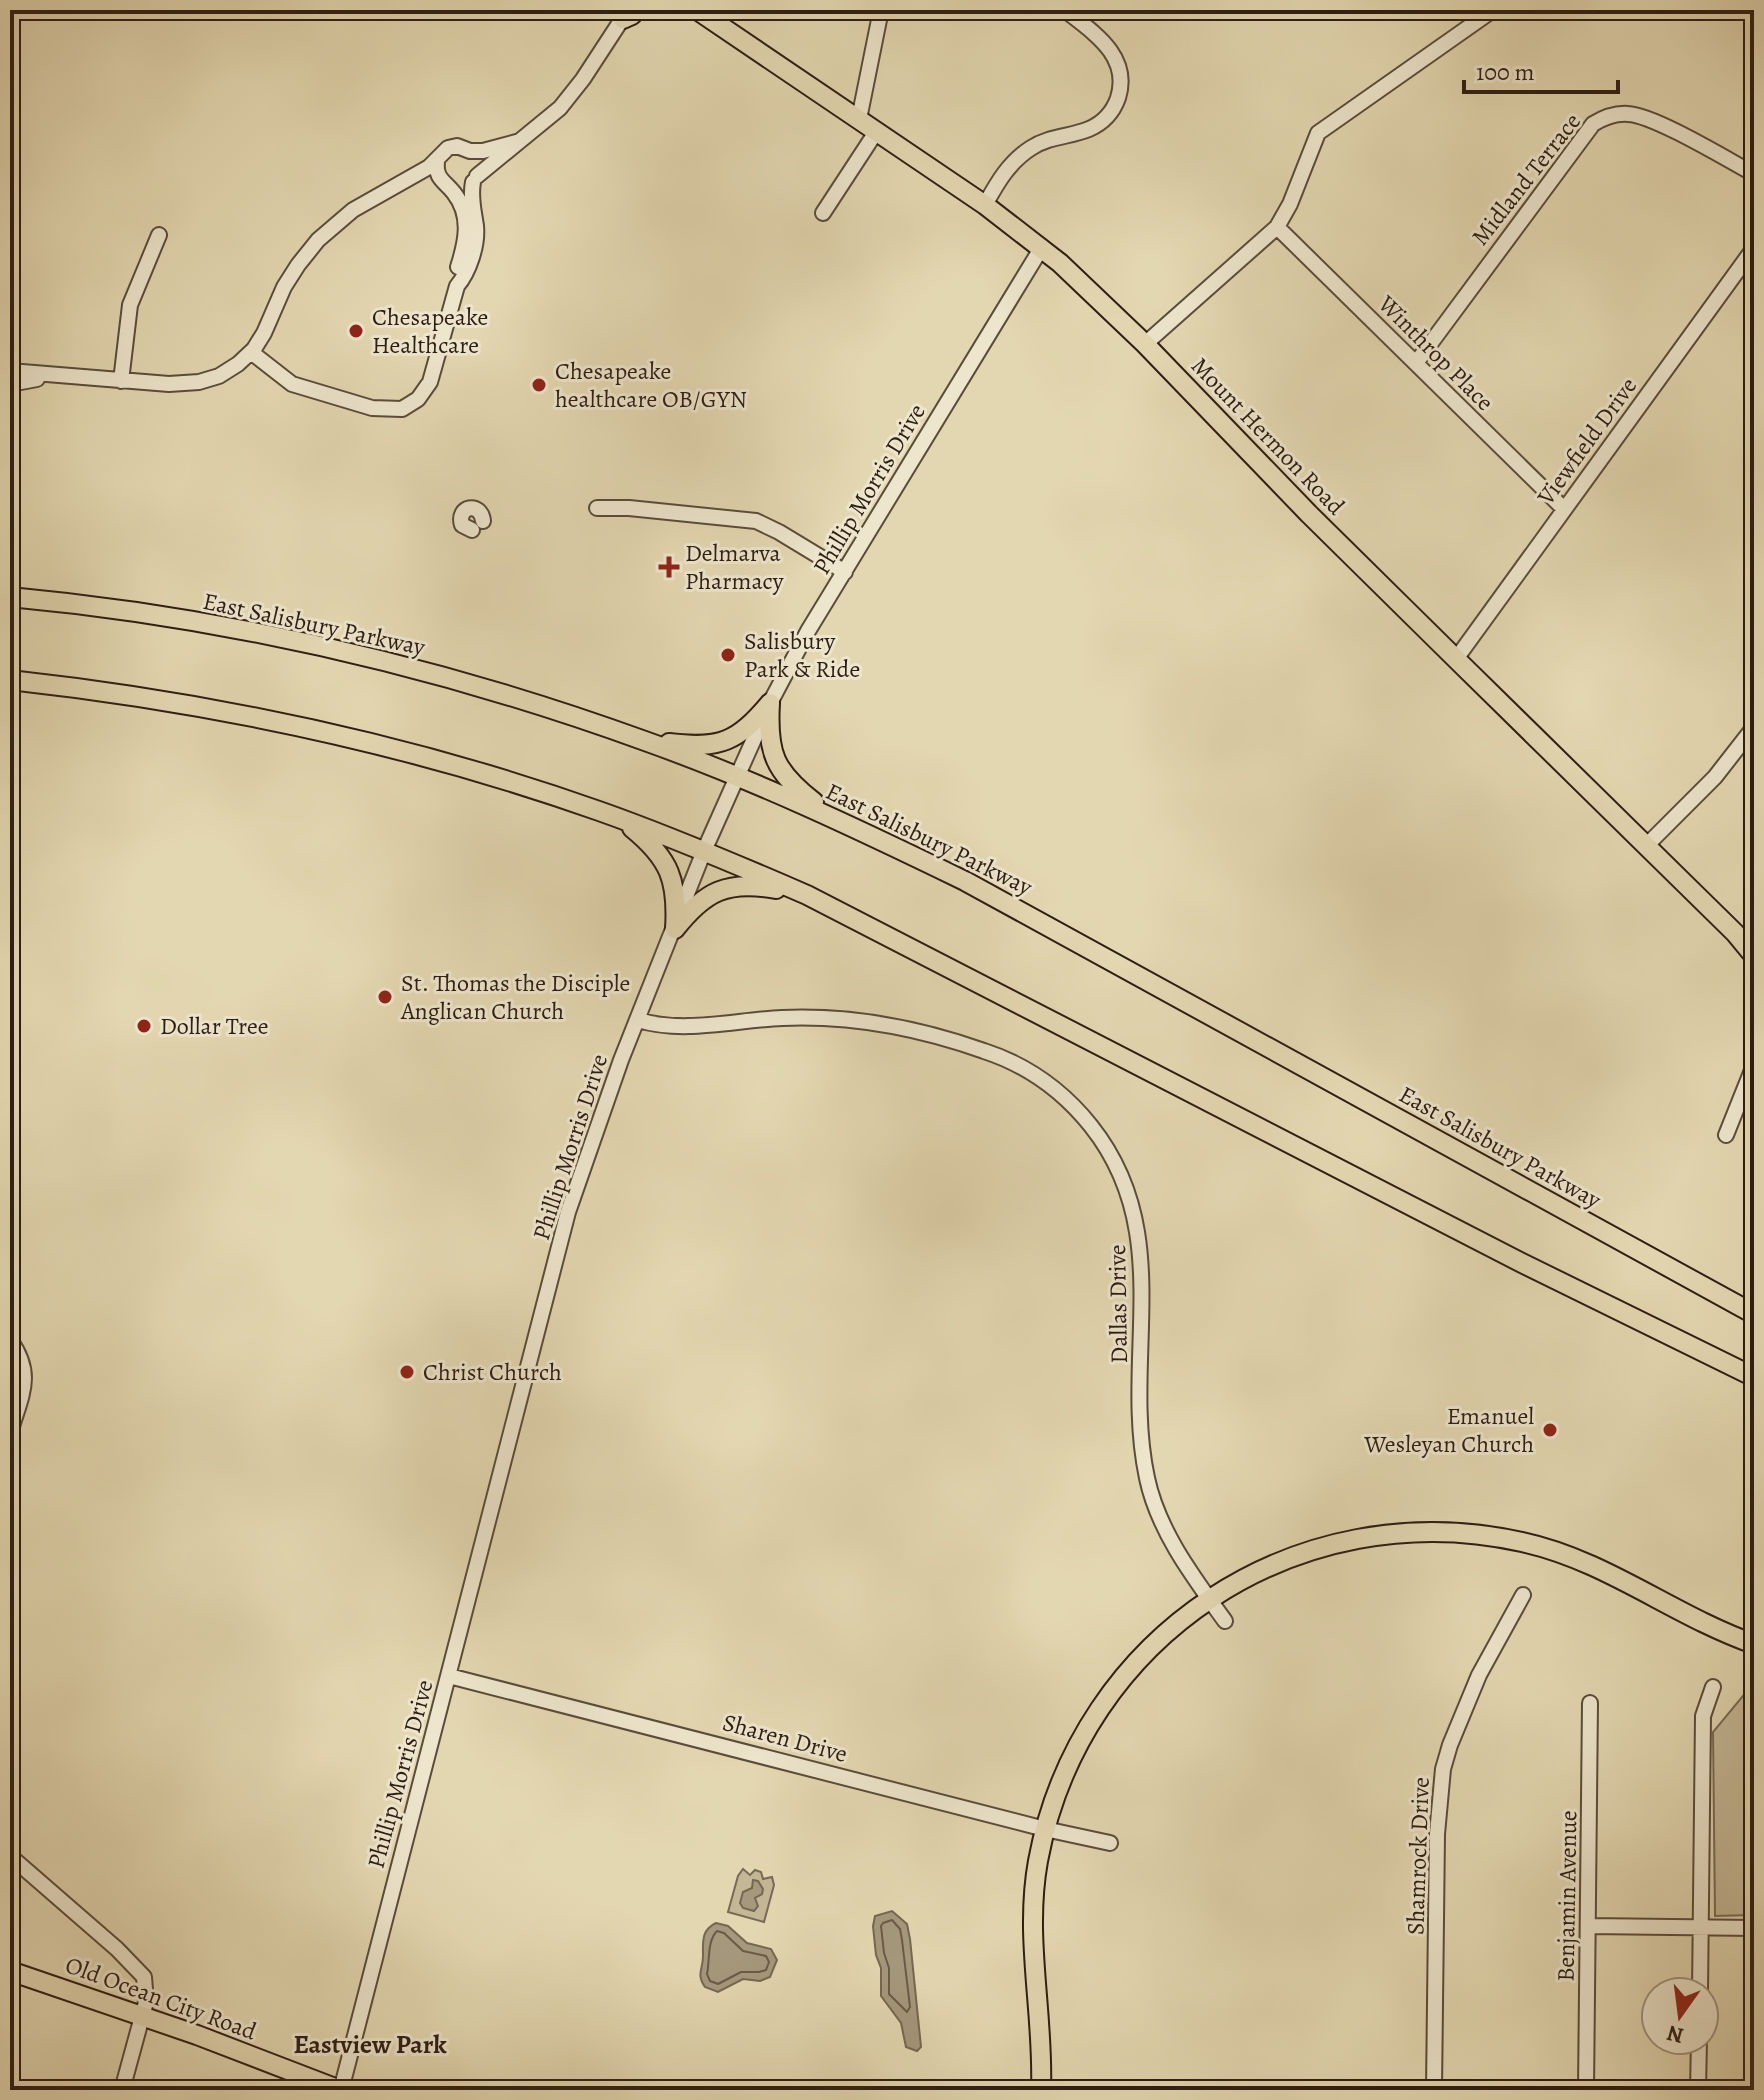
<svg xmlns="http://www.w3.org/2000/svg" width="1764" height="2100" font-family="Alegreya,serif">
<style>
.green{fill:#c4b796;stroke:#786a55;stroke-width:2}
.water{fill:#a5987c;stroke:#756752;stroke-width:2}
.lines{fill:none;stroke-linecap:round;stroke-linejoin:round}
.shore{stroke:#695a48;stroke-width:2}
.minor-casing{stroke:#5a4c3b;stroke-width:18}
.major-casing{stroke:#2d1d14;stroke-width:22}
.minor{stroke:#ede5cc;stroke-width:14}
.major{stroke:#e3d7b1;stroke-width:18}
.poi-dot{fill:#8f2418;stroke:#ede5cc;stroke-width:3}
.labels{text-anchor:middle;dominant-baseline:central;stroke-width:6;stroke-linejoin:round;paint-order:stroke}
.street-label{font-size:24px;fill:#2d1d14;stroke:#ede5cc}
.poi-label{font-size:24px;fill:#2d1d14;stroke:#ede5cc;text-anchor:start}
.neighbourhood-label{font-size:26px;font-weight:bold;fill:#2d1d14;stroke:#ede5cc}
</style>
<rect width="100%" height="100%" fill="#e3d7b1"/>
<filter id="stains"><feTurbulence type="fractalNoise" baseFrequency=".0025" numOctaves="4"/><feColorMatrix values="0 0 0 0 .2 0 0 0 0 .09 0 0 0 0 .02 0 0 0 .5 -.17"/></filter>
<radialGradient id="worn" r=".72"><stop offset=".6" stop-color="#630" stop-opacity="0"/><stop offset="1" stop-color="#630" stop-opacity=".3"/></radialGradient>
<path class="green" d="M1747 1691H1754V1915L1715 1916 1713 1732Z
M743 1869 750 1875 755 1870 761 1872 763 1879 772 1877 774 1885 764 1922 728 1912 738 1876Z"/>
<path class="water" d="M753 1880 758 1881 763 1889 762 1894 755 1898 758 1906 754 1911 743 1908 740 1903 743 1892 752 1888Z
M892 1911 907 1924 910 1939 921 2047 917 2051 906 2047 901 2023 881 1996V1968L876 1955 873 1926 875 1916Z
M716 1923 728 1926 747 1943 771 1949 777 1960 770 1977 760 1981 743 1979 718 1992 705 1987C696 1974 703 1970 703 1956 703 1942 701 1930 716 1923Z"/>
<g class="lines">
<path class="shore" d="M892 1920 900 1929 902 1940 910 2007 907 2012 889 1994V1968L884 1953 881 1926 883 1923Z
M717 1931 724 1933 743 1951 766 1956 769 1962 766 1970 759 1972H741L718 1984 710 1981 707 1974C710 1960 707 1941 717 1931Z"/>
<defs>
<path id="minor" d="M859 119 881 10
M437 162C435 179 445 181 454 193 472 216 466 242 458 267
M477 176 560 108 583 79 628 10
M985 205C997 183 1009 162 1031 148 1049 136 1070 137 1089 129 1103 123 1113 112 1118 98 1131 56 1094 33 1065 10
M823 213 876 132
M1277 227 1564 509
M1145 344 1277 227 1290 204 1318 133 1493 10
M251 352 292 384 372 408 402 409 418 399 430 382 457 286C469 272 478 245 476 226 474 211 470 198 473 182
M1416 363 1593 124C1603 118 1616 113 1628 114 1654 115 1728 160 1754 174
M10 371 169 384 199 382 219 376 238 364 254 349 264 333 284 287 298 265 318 240 353 210 429 167 448 148 457 146 470 151H483L520 141
M121 381 130 305 159 235
M10 384 37 379
M597 508H629L756 521 779 532 845 572
M472 530 462 525C456 506 481 501 483 521
M1456 659 1754 248
M1647 845 1715 777 1754 727
M638 1020C684 1034 735 1020 782 1018 851 1015 919 1028 984 1051 1027 1065 1063 1091 1091 1126 1177 1234 1121 1357 1147 1478 1158 1531 1194 1578 1225 1621
M1726 1135 1754 1065
M10 1340C35 1375 21 1395 10 1433
M449 1676 1045 1829 1110 1843
M10 1856 117 1949 144 1977 146 2002 122 2090
M1589 1926 1754 1928
M1700 1992 1703 1716 1713 1687
M341 2090 568 1212 621 1060 704 851 770 703 808 631 1042 247
M1434 2090 1437 1834 1443 1769 1450 1745 1479 1675 1523 1595
M1586 2090 1590 1703
M1698 2090 1699 2040"/>
<path id="major" d="M697 10 985 205 1060 263 1145 344 1309 514 1456 659 1735 933 1754 956
M623 19 632 15 636 10
M10 597C225 617 441 667 645 741 755 780 860 830 965 881L1754 1314
M10 680C209 702 410 744 599 811 670 836 738 865 807 895L1522 1263 1754 1377
M770 703C767 753 774 771 814 802
M669 743C721 749 737 742 770 703
M632 828C670 859 678 881 675 929
M675 929C705 891 727 880 776 889
M10 1971 197 2035 340 2090
M1041 2090C1044 2013 1024 1938 1038 1861 1080 1635 1298 1492 1522 1542 1606 1560 1674 1616 1754 1644"/>
</defs>
<use href="#minor" class="minor-casing"/>
<use href="#major" class="major-casing"/>
<use href="#minor" class="minor"/>
<use href="#major" class="major"/>
</g>
<g class="poi-dot">
<circle cx="356" cy="331" r="8"/>
<circle cx="539" cy="385" r="8"/>
<path d="M665 555h8v8h8v8h-8v8h-8v-8h-8v-8h8z"/>
<circle cx="728" cy="655" r="8"/>
<circle cx="385" cy="997" r="8"/>
<circle cx="144" cy="1026" r="8"/>
<circle cx="407" cy="1372" r="8"/>
<circle cx="1550" cy="1430" r="8"/>
</g>
<g class="labels">
<g class="street-label">
<text transform="translate(1526 179) rotate(-52)">Midland Terrace</text>
<text transform="translate(1436 353) rotate(45)">Winthrop Place</text>
<text transform="translate(1268 436) rotate(46)">Mount Hermon Road</text>
<text transform="translate(1587 441) rotate(-54)">Viewfield Drive</text>
<text transform="translate(869 489) rotate(-59)">Phillip Morris Drive</text>
<text transform="translate(314 624) rotate(12)">East Salisbury Parkway</text>
<text transform="translate(929 839) rotate(26)">East Salisbury Parkway</text>
<text transform="translate(570 1147) rotate(-72)">Phillip Morris Drive</text>
<text transform="translate(1500 1147) rotate(29)">East Salisbury Parkway</text>
<text transform="translate(1118 1304) rotate(-91)">Dallas Drive</text>
<text transform="translate(785 1738) rotate(15)">Sharen Drive</text>
<text transform="translate(400 1774) rotate(-75)">Phillip Morris Drive</text>
<text transform="translate(1418 1856) rotate(-88)">Shamrock Drive</text>
<text transform="translate(1567 1896) rotate(-89)">Benjamin Avenue</text>
<text transform="translate(161 1998) rotate(20)">Old Ocean City Road</text>
</g>
<g class="poi-label">
<text x="372" y="317">Chesapeake<tspan x="372" dy="28">Healthcare</tspan></text>
<text x="555" y="371">Chesapeake<tspan x="555" dy="28">healthcare OB/GYN</tspan></text>
<text x="685" y="553">Delmarva<tspan x="685" dy="28">Pharmacy</tspan></text>
<text x="744" y="641">Salisbury<tspan x="744" dy="28">Park &amp; Ride</tspan></text>
<text x="401" y="983">St. Thomas the Disciple<tspan x="401" dy="28">Anglican Church</tspan></text>
<text x="160" y="1026">Dollar Tree</text>
<text x="423" y="1372">Christ Church</text>
<text x="1534" y="1416" text-anchor="end">Emanuel<tspan x="1534" dy="28">Wesleyan Church</tspan></text>
</g>
<g class="neighbourhood-label">
<text x="370" y="2044">Eastview Park</text>
</g>
</g>
<rect width="1764" height="2100" fill="none" stroke="#e3d7b1" stroke-width="40"/>
<rect x="12" y="12" width="1740" height="2076" fill="none" stroke="#2d1d14" stroke-width="4"/>
<rect x="20" y="20" width="1724" height="2060" fill="none" stroke="#2d1d14" stroke-width="2"/>
<g transform="translate(1680 2016) rotate(194)"><circle r="38" fill="#ede5cc" stroke="#a09582" stroke-width="2"/>
<path d="M0-6L14 30L0 20L-14 30Z" fill="#8f2418"/>
<text y="-12" font-size="22" font-weight="bold" text-anchor="middle" fill="#2d1d14">N</text>
</g>
<path d="M1464 80v12h154v-12" fill="none" stroke="#2d1d14" stroke-width="4"/>
<text x="1476" y="80" font-size="24" fill="#2d1d14" stroke="#ede5cc" stroke-width="6" paint-order="stroke">100 m</text>
<rect width="100%" height="100%" filter="url(#stains)"/>
<rect width="100%" height="100%" fill="url(#worn)"/>
</svg>
